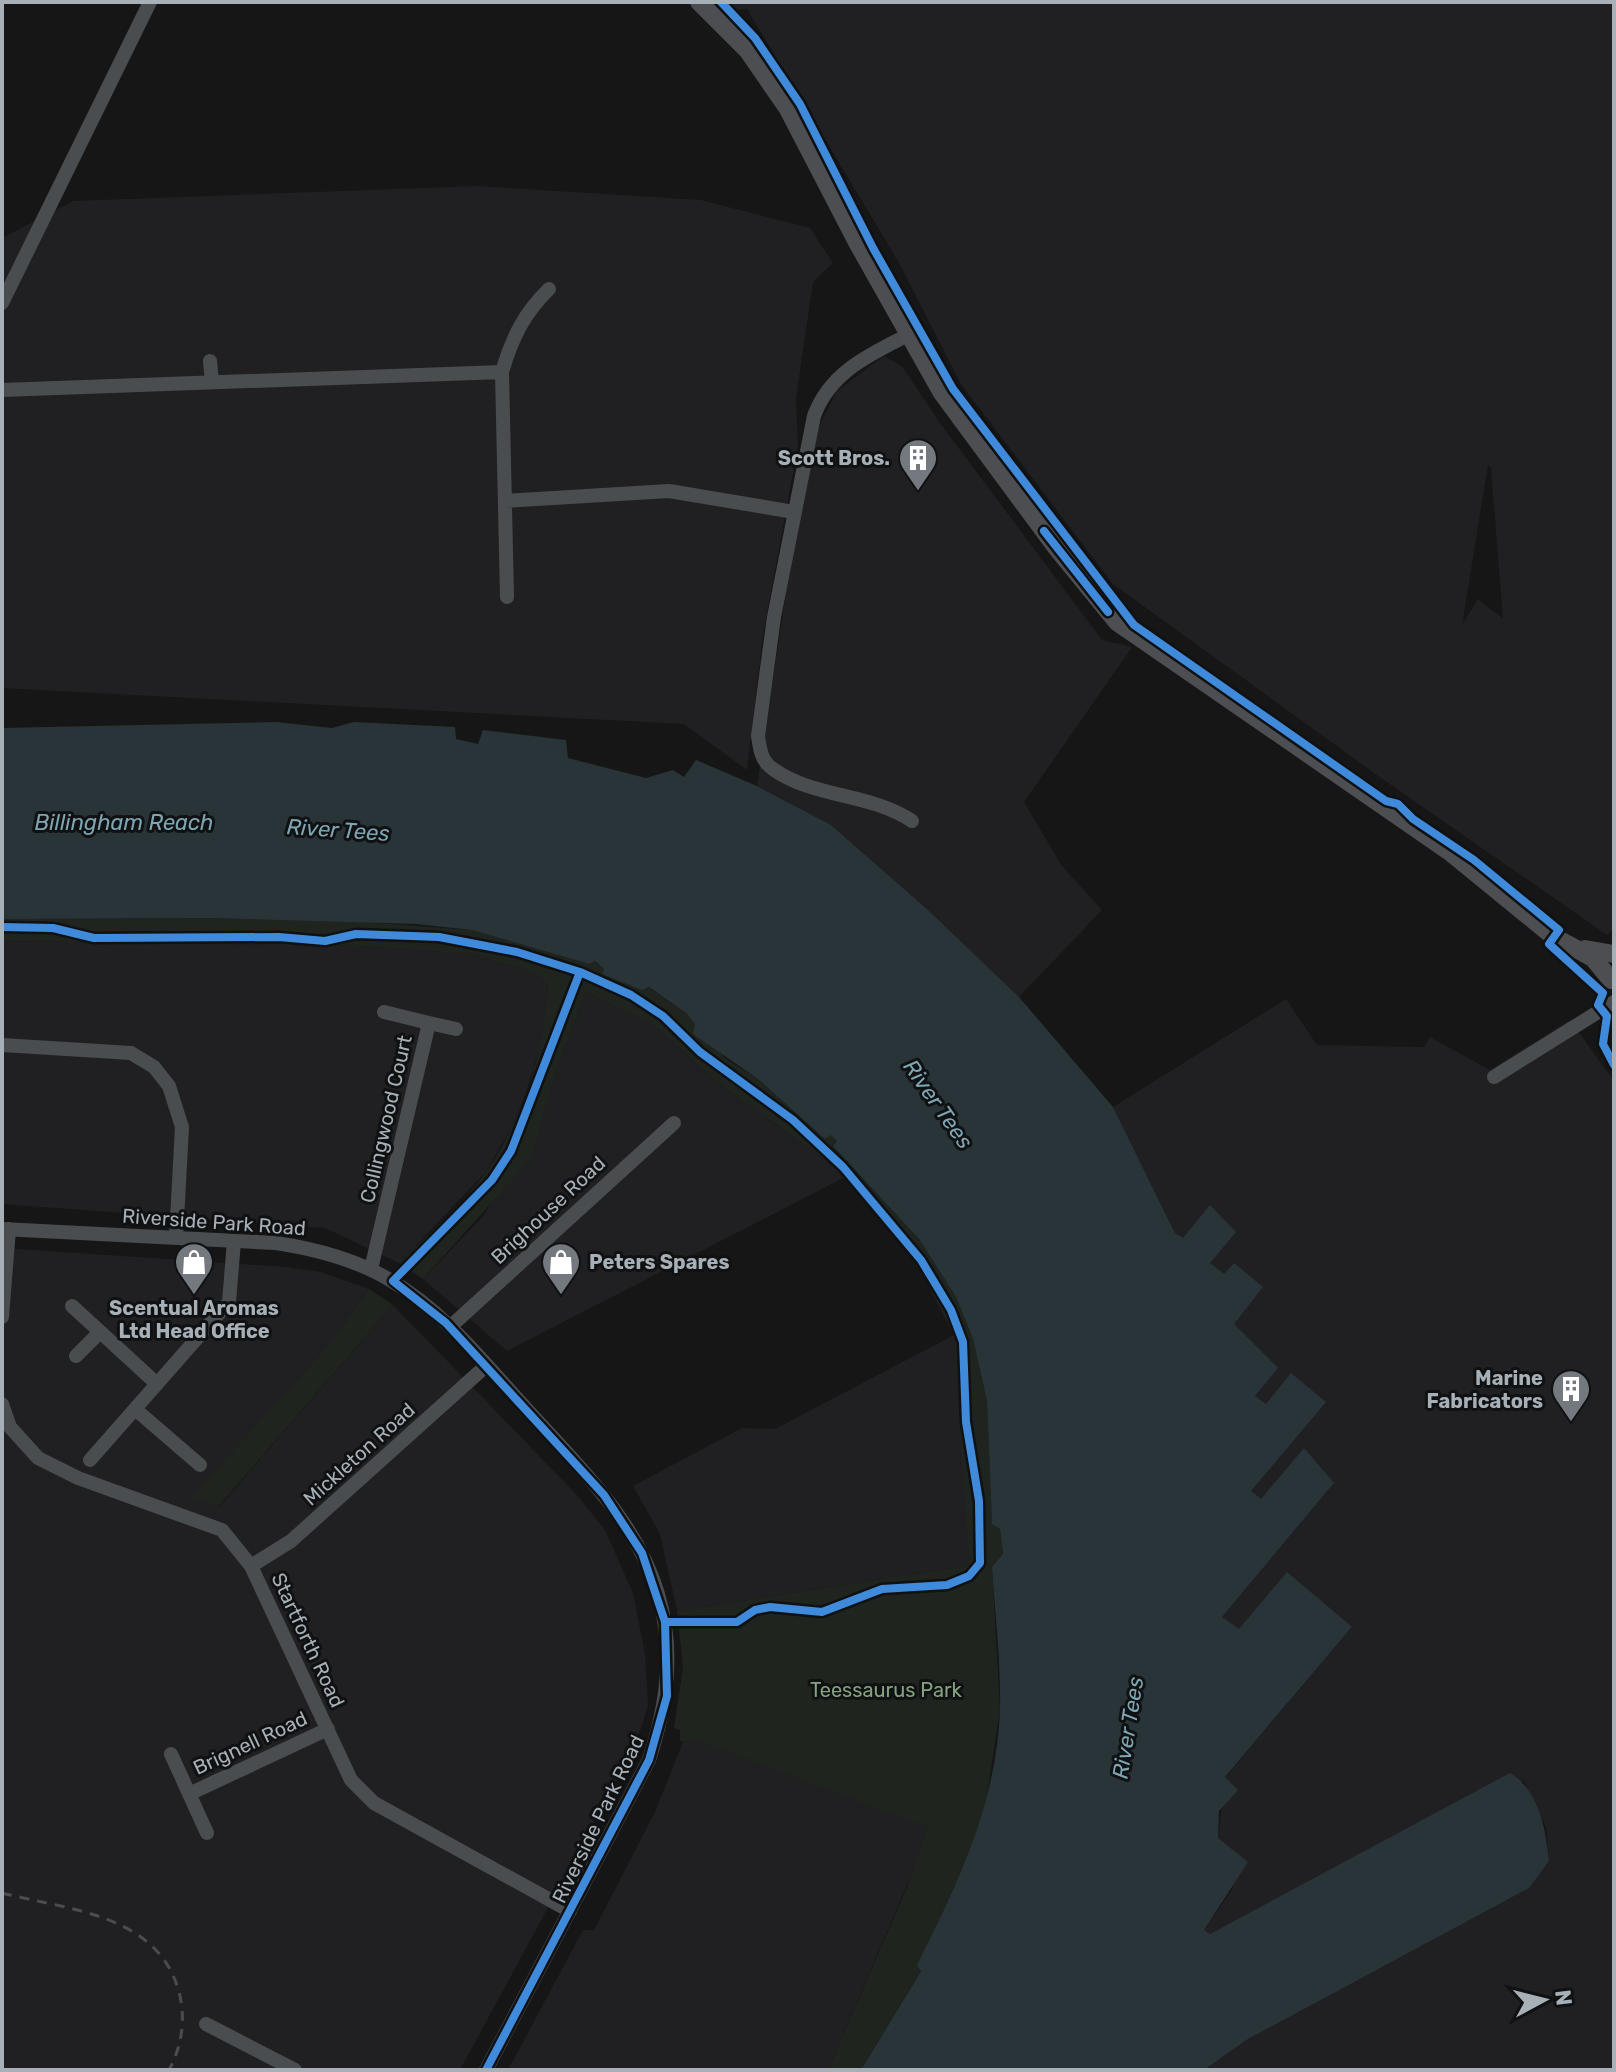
<svg xmlns="http://www.w3.org/2000/svg" width="1616" height="2072" font-family="Rubik,sans-serif">
<style>
.built{fill:#202022;fill-rule:evenodd}
.green{fill:#1f251e}
.water{fill:#293438}
.lines{fill:none;stroke-linecap:round;stroke-linejoin:round}
.minor{stroke:#4a4d4f;stroke-width:14}
.major{stroke:#4c4e51;stroke-width:18}
.rail{stroke:#4a4c4e;stroke-width:3;stroke-dasharray:10 8;stroke-linecap:butt}
.cycleway-casing{stroke:#101112;stroke-width:13}
.cycleway{stroke:#408adc;stroke-width:8}
.labels{text-anchor:middle;dominant-baseline:central;stroke-width:6;stroke-linejoin:round;paint-order:stroke}
.poi-label{font-size:20px;font-weight:bold;fill:#a7afb7;stroke:#101112;text-anchor:end}
.street-label{font-size:20px;fill:#a7afb7;stroke:#101112}
.park-label{font-size:20px;fill:#84a27e;stroke:#101112}
.water-label{font-size:22px;font-style:italic;fill:#7ea5b2;stroke:#101112}
</style>
<rect width="100%" height="100%" fill="#161616"/>
<path class="built" d="M726 2H1614V928L1607 935 1381 778 1113 584 961 384 898 261 747 9 736 10ZM1488 465 1491 468 1503 619 1478 599 1462 625Z
M477 186 701 200 810 228 833 263 813 282 796 398 798 446 763 635 747 770 684 724 2 688V238L73 201Z
M884 356 902 366 940 423 1102 640 1132 647 1024 802 1062 866 1102 910 1019 997 928 910 831 825 757 786 792 552 816 432 837 391Z
M2 941 360 946 472 954 533 972 548 985 546 1030 518 1116 486 1172 399 1263 325 1228 2 1204Z
M586 992 652 1024 717 1082 847 1176 507 1351 423 1279 485 1214 555 1073Z
M1286 999 1317 1045 1424 1047 1430 1037 1490 1070 1570 1020 1614 1081V2070H1204L1248 2039 1549 1861 1546 1827 1524 1781 1209 1934 1204 1930 1233 1888 1218 1838 1225 1778 1352 1627 1239 1630 1222 1617 1334 1483 1261 1500 1250 1491 1266 1405 1255 1396 1277 1368 1233 1325 1234 1263 1224 1275 1175 1233 1113 1107Z
M2 1248 286 1267 321 1272 369 1289 330 1343 192 1498 219 1507 393 1305 577 1495 605 1530 633 1593 645 1654 648 1706 635 1747 460 2070 2 2069Z
M954 1335 963 1432 969 1559 966 1566 677 1611 660 1534 633 1486 742 1428 775 1429Z
M687 1732 933 1824 828 2070H508L583 1930H594L655 1812Z"/>
<path class="green" d="M214 918 363 922 472 930 589 964 594 961 604 969 602 973 648 987 686 1013 726 1059 758 1079 825 1139 831 1134 837 1141 833 1146 919 1239 956 1297 973 1339 987 1401 992 1523 1000 1528 1003 1555 992 1567 1000 1709 986 1802 968 1858 921 1970 861 2070H828L907 1887 928 1827 700 1741H680V1730L674 1728 683 1667 677 1611 966 1566 969 1559 954 1335 911 1252 847 1176 717 1082 652 1024 586 992 555 1073 531 1159 423 1279 399 1263C426 1235 466 1202 488 1169 524 1115 545 1050 548 985L533 972 472 954 360 946 2 941V919Z
M369 1289 393 1305 218 1507 191 1498 330 1343Z"/>
<path class="water" d="M276 722 332 728 354 722 455 727 456 739 478 744 483 730 566 740 568 758 646 778 673 770 684 777 696 760 757 786 831 825 928 910 1019 997 1113 1107 1175 1233 1183 1238 1210 1205 1236 1232 1210 1263 1224 1274 1234 1263 1263 1287 1234 1324 1278 1368 1255 1396 1266 1404 1291 1373 1326 1402 1251 1491 1261 1499 1304 1448 1334 1483 1222 1617 1239 1629 1287 1572 1352 1627 1225 1777 1238 1790 1219 1811 1218 1838 1248 1862 1204 1930 1210 1934 1510 1773C1539 1790 1546 1830 1549 1861L1529 1888 1248 2039 1204 2070H861L921 1971 917 1965C958 1884 997 1802 1000 1709 1001 1662 995 1614 992 1567L1003 1554 1000 1529 992 1524 987 1401 973 1339 956 1297 919 1239 833 1146 837 1141 831 1135 825 1139 758 1079 693 1034 695 1024 686 1013 649 987 642 990 602 974 604 969 595 961 589 964 472 930 416 924 214 918 2 919V728Z"/>
<g class="lines">
<path class="minor" d="M2 303 150 2
M908 335C869 355 830 372 814 416L774 617 758 736C760 749 761 761 773 769 813 798 871 793 912 821
M210 361 212 382
M2 390 502 372
M505 501 669 491 794 512
M507 597 502 372C512 338 524 313 549 289
M429 1023 456 1029
M2 1045 131 1053 154 1067 169 1086 182 1127 176 1238
M1494 1077 1614 1002
M2 1229 276 1243C316 1249 355 1259 390 1280 442 1310 482 1360 522 1404 573 1461 636 1518 658 1594 675 1651 667 1704 649 1760L486 2070
M371 1269 429 1023 384 1012
M72 1306 157 1384
M2 1317 9 1229
M450 1327 674 1123
M76 1356 100 1332
M2 1404 10 1427 38 1458 78 1478 222 1530 251 1566 351 1780 374 1803 570 1911
M135 1409 200 1465
M90 1460 229 1302 234 1241
M251 1566 291 1541 487 1365
M171 1754 207 1833
M189 1794 328 1729
M206 2024 295 2070"/>
<path class="major" d="M699 2 748 51 788 109 858 244 942 393 1055 546 1117 622 1450 852 1554 937 1593 958 1611 980
M1585 949 1614 954"/>
<path class="rail" d="M2 1893C69 1910 158 1914 179 1992 186 2019 182 2046 169 2070"/>
<defs>
<path id="cycleway" d="M721 2 755 38 800 104 873 248 953 389 1134 625 1386 801 1398 804 1413 819 1474 860 1559 930 1549 944 1603 993 1598 1005 1607 1016 1603 1044 1614 1065
M1044 531 1108 612
M2 927 53 928 94 938 279 937 325 941 356 934 439 937 517 952 580 972 631 995 663 1016 700 1052 793 1120 843 1167 921 1260 951 1310 963 1342 966 1422 979 1501 980 1563 969 1576 947 1585 882 1589 822 1612 770 1607 755 1610 737 1622H665
M486 2070 649 1760 667 1696 665 1622 642 1553 604 1495 446 1323 393 1281 492 1180 511 1151 580 972"/>
</defs>
<use href="#cycleway" class="cycleway-casing"/>
<use href="#cycleway" class="cycleway"/>
</g>
<defs>
<symbol id="building-pin" viewBox="-11 -11 22 30"><path d="M0 17L-7.5 6A9.5 9.5 0 1 1 7.5 6Z" fill="#74797f" stroke="#101112"/><path d="M-4-6H4V6H1V3H-1V6H-4ZM-2.5-4.3h1.7v1.8h-1.7ZM.8-4.3h1.7v1.8H.8ZM-2.5-1h1.7V.8h-1.7ZM.8-1h1.7V.8H.8Z" fill="#fff"/></symbol>
<symbol id="shop-pin" viewBox="-11 -11 22 30"><path d="M0 17L-7.5 6A9.5 9.5 0 1 1 7.5 6Z" fill="#74797f" stroke="#101112"/><path d="M-5-2.5h2.3a2.7 3.5 0 0 1 5.4 0H5L5.5 6h-11ZM-1.5-2.5h3a1.5 2.3 0 0 0-3 0Z" fill="#fff"/></symbol>
</defs>
<g fill-rule="evenodd">
<use href="#building-pin" x="896" y="436" width="44" height="60"/>
<use href="#shop-pin" x="172" y="1240" width="44" height="60"/>
<use href="#shop-pin" x="539" y="1240" width="44" height="60"/>
<use href="#building-pin" x="1549" y="1367" width="44" height="60"/>
</g>
<g class="labels">
<g class="poi-label">
<text x="890" y="458">Scott Bros.</text>
<text x="589" y="1262" text-anchor="start">Peters Spares</text>
<text x="194" y="1308" text-anchor="middle">Scentual Aromas<tspan x="194" dy="23">Ltd Head Office</tspan></text>
<text x="1543" y="1378">Marine<tspan x="1543" dy="23">Fabricators</tspan></text>
</g>
<g class="street-label">
<text transform="translate(386 1119) rotate(-77)">Collingwood Court</text>
<text transform="translate(548 1210) rotate(-43)">Brighouse Road</text>
<text transform="translate(214 1222) rotate(4)">Riverside Park Road</text>
<text transform="translate(359 1454) rotate(-42)">Mickleton Road</text>
<text transform="translate(308 1640) rotate(65)">Startforth Road</text>
<text transform="translate(250 1743) rotate(-25)">Brignell Road</text>
<text transform="translate(598 1819) rotate(-64)">Riverside Park Road</text>
</g>
<g class="park-label">
<text x="886" y="1690">Teessaurus Park</text>
</g>
<g class="water-label">
<text x="124" y="822">Billingham Reach</text>
<text transform="translate(338 830) rotate(4)">River Tees</text>
<text transform="translate(938 1104) rotate(55)">River Tees</text>
<text transform="translate(1128 1728) rotate(-81)">River Tees</text>
</g>
</g>
<rect width="1616" height="2072" fill="none" stroke="#a7afb7" stroke-width="8"/>
<g transform="translate(1544 2000) rotate(83)" stroke="#101112" stroke-width="6" paint-order="stroke">
<path d="M0-6L14 30L0 20L-14 30Z" fill="#a7afb7"/>
<text y="-12" font-size="22" font-weight="bold" text-anchor="middle" fill="#a7afb7">N</text>
</g>
</svg>
